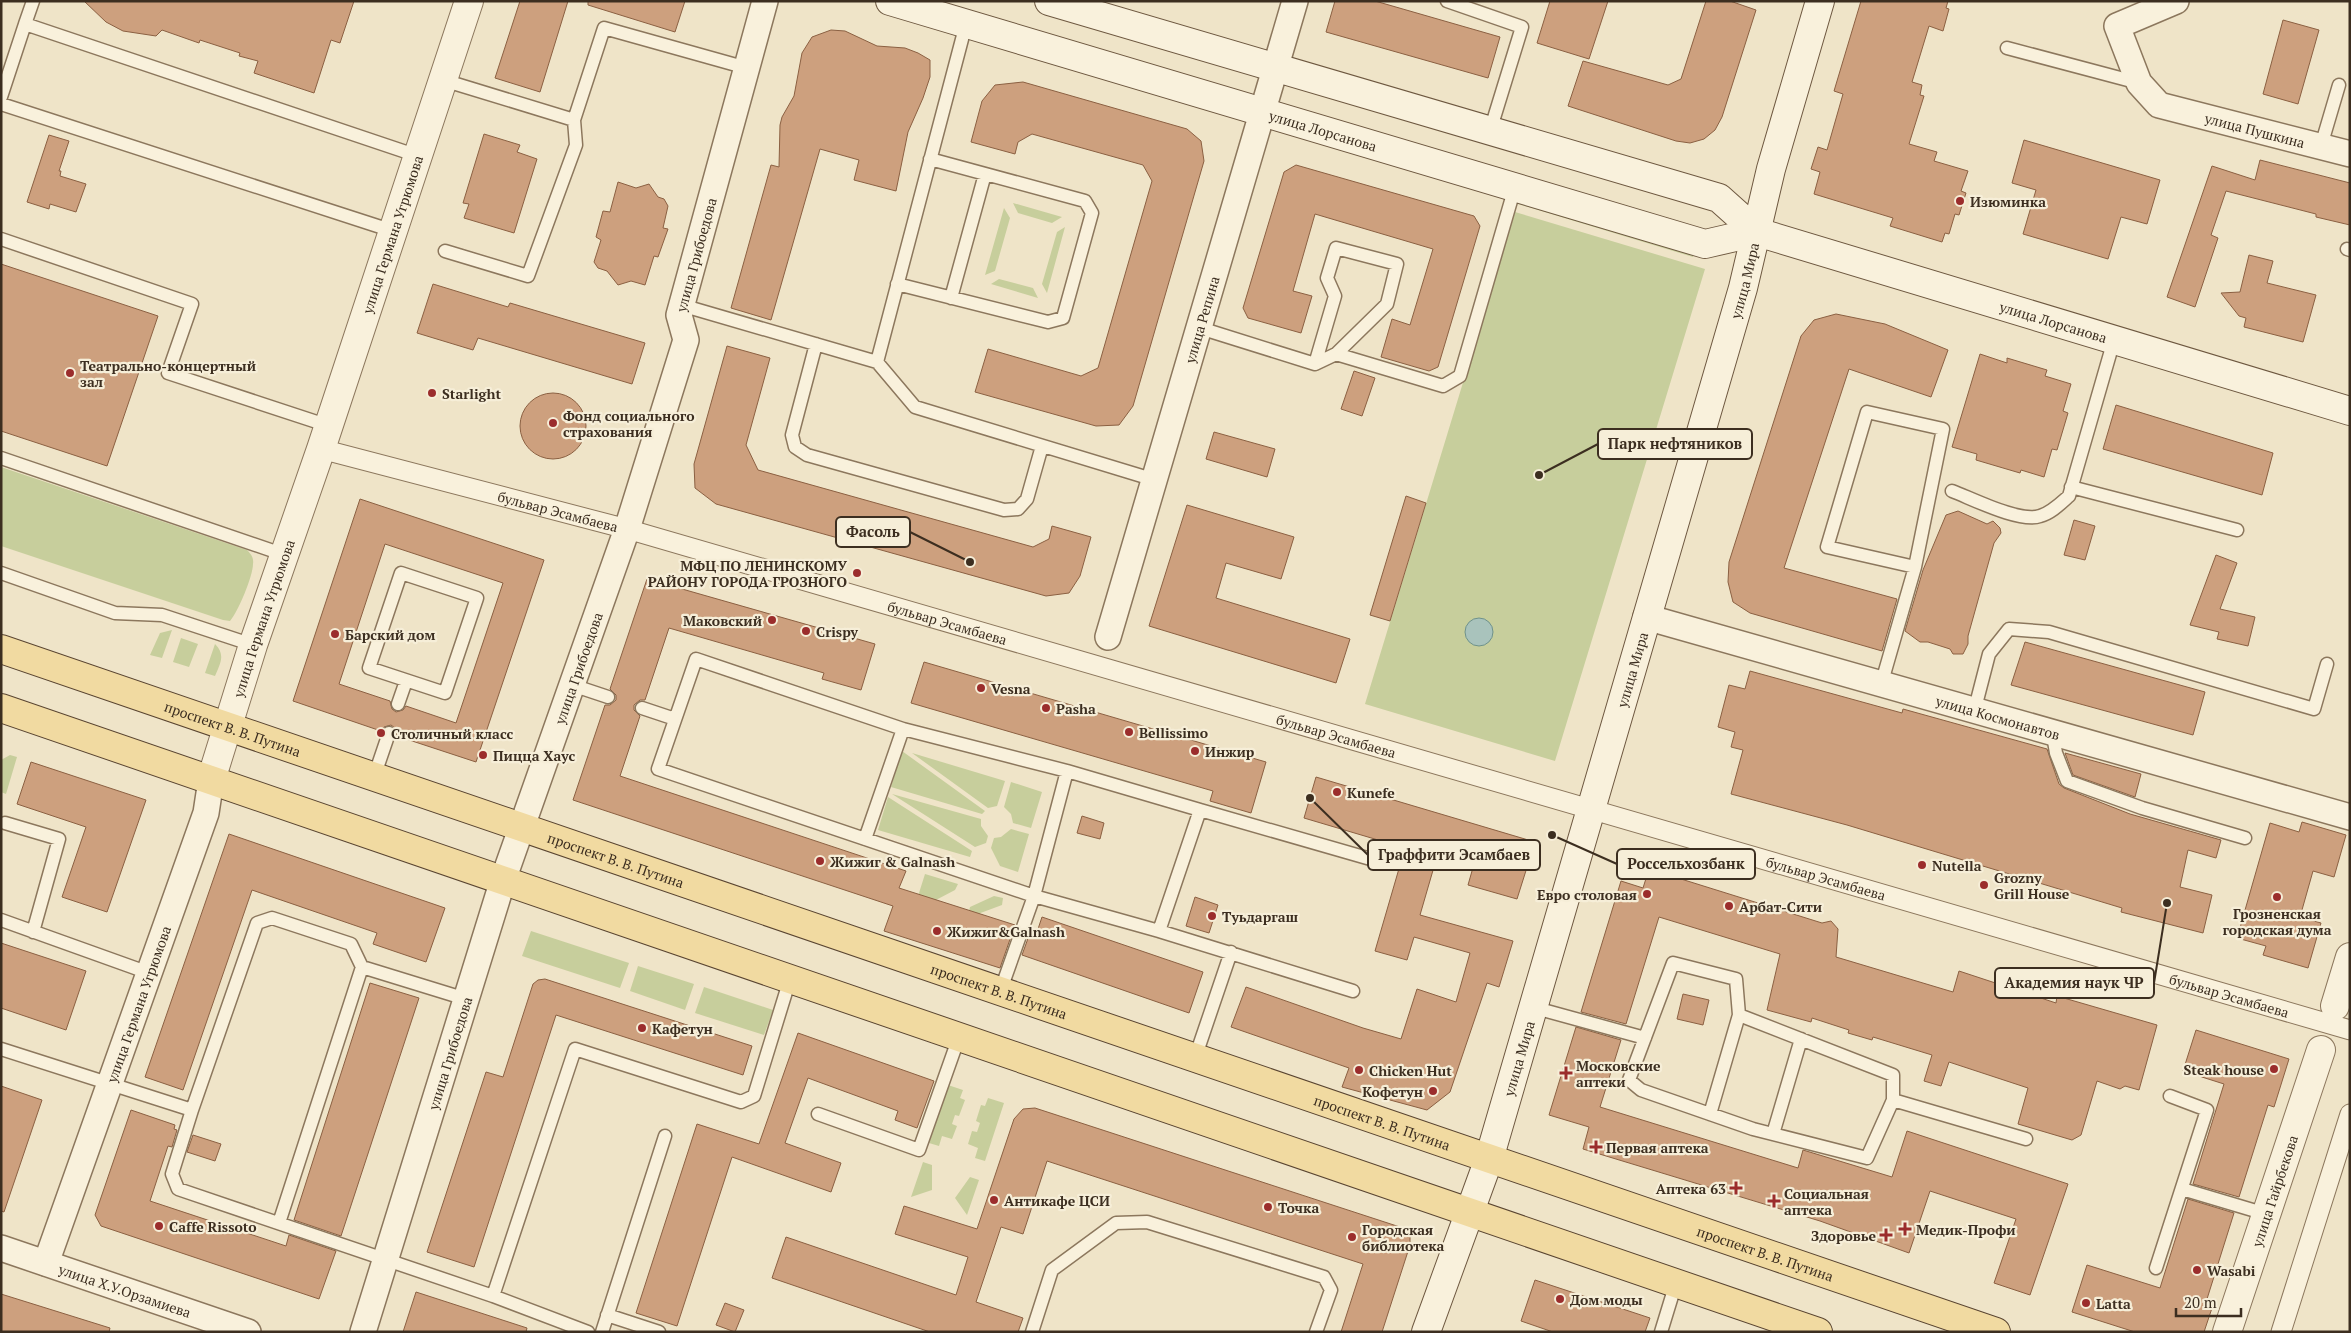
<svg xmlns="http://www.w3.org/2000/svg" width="2351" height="1333" font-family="'PT Serif',serif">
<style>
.green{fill:#c7ce9c}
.water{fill:#a9c3bc;stroke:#6f928a}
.building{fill:#cda07e;stroke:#8b6042;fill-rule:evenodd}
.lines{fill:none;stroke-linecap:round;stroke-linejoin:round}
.service-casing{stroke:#8c775d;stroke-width:15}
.pedestrian-casing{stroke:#8c775d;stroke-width:21}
.minor-casing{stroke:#8c775d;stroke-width:28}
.tertiary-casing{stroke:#8c775d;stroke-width:30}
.secondary-casing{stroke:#6e5840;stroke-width:30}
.primary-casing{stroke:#5a4531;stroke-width:30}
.service{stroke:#f9f1dc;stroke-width:12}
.pedestrian{stroke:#f9f1dc;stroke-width:19}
.minor{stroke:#f9f1dc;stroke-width:25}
.tertiary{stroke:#f9f1dc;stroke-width:28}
.secondary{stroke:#f9f1dc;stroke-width:28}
.primary{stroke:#f1daa1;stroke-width:28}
.poi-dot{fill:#9b2d2c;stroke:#f6eed8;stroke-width:2}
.labels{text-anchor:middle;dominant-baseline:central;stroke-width:4.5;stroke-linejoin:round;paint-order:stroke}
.street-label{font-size:14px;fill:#3c2e20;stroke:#f6eed8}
.poi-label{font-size:14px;font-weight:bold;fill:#3c2e20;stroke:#f6eed8;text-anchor:start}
.leader{fill:none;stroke:#3c2e20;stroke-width:2}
.callout-dot{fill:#3c2e20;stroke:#f6eed8;stroke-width:2}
.callout{fill:#f6eed8;stroke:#3c2e20;stroke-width:2}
.callout-label{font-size:15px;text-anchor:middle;font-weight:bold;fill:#3c2e20}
</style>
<rect width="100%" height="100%" fill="#efe4c8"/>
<path class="green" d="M1520 197 1695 250 1693 257 1518 204Z
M1013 203 1062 217 1052 223 1018 213Z
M1004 208 1010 218 995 271 985 275Z
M1515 212 1705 269 1555 761 1365 704Z
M1065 227 1047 293 1042 284 1057 232Z
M999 279 1033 288 1038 298 991 284Z
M1 467 247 550C251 554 254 558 253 564 253 576 238 612 230 621L223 620 1 546Z
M172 630 162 658 150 655 160 633Z
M181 638 198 644 189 667 173 662Z
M215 644C226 655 220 664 215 676L205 673Z
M902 751 985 811 982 814 891 787Z
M912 753 1005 781 997 806 988 808Z
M10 755 17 757 6 794 1 792V760Z
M1011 782 1042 792 1031 828 1013 823 1011 814 1004 807Z
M892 794 981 819V826L988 836 986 843 975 847Z
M888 797 972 851 970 857 878 830Z
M1011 829 1029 834 1018 872 1000 866 991 848 994 838 1001 837Z
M925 874 958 884 955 890 913 912Z
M994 896 1003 898 1002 905 967 918 970 907Z
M531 931 629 963 620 988 522 956Z
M638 966 694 984 685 1010 630 991Z
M704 987 773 1010 764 1035 695 1013Z
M948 1085 963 1090 960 1098 965 1100 959 1116 955 1115 952 1124 957 1126 952 1139 942 1136 939 1146 929 1143Z
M988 1098 1004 1103 985 1161 975 1158 978 1148 968 1144 972 1131 977 1132 980 1123 976 1121 981 1105 985 1106Z
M923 1162 932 1165V1190L911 1197Z
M970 1177 979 1180 967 1215 955 1198Z"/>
<path class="water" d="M1465 632a14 14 0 1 1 28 0a14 14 0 1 1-28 0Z"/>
<path class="building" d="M84 1H354L340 43 331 40 314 93 254 73 258 61 239 56 240 53 200 40 199 43 162 30 156 36 123 31 106 22Z
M520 1H568L540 92 495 78Z
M588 1H685L675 32 588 5Z
M1335 1H1375L1500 37 1488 78 1326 32Z
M1550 1H1608L1589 59 1537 43Z
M1706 1H1730L1756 10 1722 117 1715 130 1704 139 1690 143 1676 141 1568 106 1583 61 1668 85 1681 79Z
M1861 1H1948L1946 8 1949 9 1943 31 1929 26 1912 82 1922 85 1920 95 1924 96 1909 144 1937 152 1934 161 1968 171 1961 191 1966 193 1959 215 1955 214 1949 234 1945 233 1942 242 1890 226 1893 218 1814 194 1820 172 1811 169 1818 147 1827 150 1843 94 1834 91Z
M2283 20 2319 30 2298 104 2263 94Z
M831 30 845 31 877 46 905 48 918 53 930 60V77L923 98 908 132 896 191 854 180 859 160 820 149 771 320 731 308 771 165 779 167 780 125 782 117 794 96 802 53 812 37Z
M1023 82 1187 129 1201 141 1204 161 1133 406 1119 425 1096 426 975 392 988 349 1081 376 1098 368 1152 181 1143 165 1032 134 1018 142 1015 154 971 142 982 101 995 85Z
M484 134 520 145 517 152 537 159 514 233 464 218 469 204 463 203Z
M49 135 69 141 59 171H61L60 176 86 184 76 212 50 204 49 209 27 202Z
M2024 140 2160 180 2147 224 2121 217 2108 259 2023 234 2036 190 2012 183Z
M2260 160 2350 183V225L2316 217V214L2226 191 2211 235 2218 238 2195 307 2167 297 2212 166 2255 180Z
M1296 165 1474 216 1480 226 1438 367 1429 371 1381 357 1392 319 1410 325 1433 249 1315 214 1293 291 1312 296 1301 333 1248 318 1243 308 1284 172Z
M618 182 636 188 649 184 658 197 664 199 668 206 663 228 668 229 658 257 654 256 645 285 631 281 618 285 607 271 598 268 594 262 601 240 596 237 603 211 610 212Z
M2249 255 2273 261 2267 283 2316 295 2303 342 2244 327 2246 318 2239 316 2221 293 2240 292Z
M1 264 158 316 107 466 1 431Z
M433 284 508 307 510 303 645 343 632 384 478 338 473 350 417 333Z
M1836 314 1885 324 1948 350 1931 397 1849 369 1784 568 1897 599 1882 651 1750 613 1733 602 1728 582 1729 562 1801 336 1814 320Z
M727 346 770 358 746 445 758 470 1033 547 1049 539 1052 526 1091 537 1080 576 1069 593 1046 596 716 504 695 488 694 464Z
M1980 354 2007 363V358L2047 370 2045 376 2071 384 2063 411 2068 413 2057 450 2052 449 2044 477 2021 470 2020 473 1976 460 1977 454 1952 447Z
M1354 371 1375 378 1362 416 1341 409Z
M520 426a33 33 0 1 1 66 0a33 33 0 1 1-66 0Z
M2116 405 2273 453 2262 495 2103 449Z
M1214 432 1275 449 1267 477 1206 459Z
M1406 496 1426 503 1390 621 1370 615Z
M360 499 544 560 476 762 397 736 395 728 391 725 384 727 381 731 293 701ZM385 544 503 583 456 723 406 706 403 710 396 712 392 709 390 701 339 684Z
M1187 505 1294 537 1281 579 1226 563 1216 598 1350 639 1336 683 1149 626Z
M1958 511 1987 524 1993 521 2000 528 2001 533 1994 543 1968 636V644L1963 654H1953L1950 649 1928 642H1920L1905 631 1923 570 1946 515Z
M2074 520 2095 526 2085 560 2064 555Z
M2216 555 2237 563 2220 609 2255 617 2248 646 2217 639 2219 632 2190 625Z
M647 579 875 644 861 690 822 679 824 673 669 628 645 700H640L634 705V710L640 716 620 776 906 871 899 888 1015 925 1000 968 884 931 893 906 573 800 605 705H610L616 700V695L610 689Z
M2025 642 2205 692 2193 735 2011 685Z
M924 662 1266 762 1251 813 1210 801 1213 791 911 703Z
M1750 671 1902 713 1903 709 2047 749 2059 784 2064 788 2130 814 2221 840 2216 858 2188 850 2180 887 2212 895 2203 933 2121 912 2122 908 1847 825 1731 794 1743 750 1731 747 1735 732 1718 727 1729 685 1745 689Z
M2065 753 2141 774 2135 797 2073 775Z
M31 762 146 800 107 912 62 897 86 827 17 804Z
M1316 777 1535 842 1517 899 1468 885 1474 864 1438 853 1420 915 1513 941 1499 987 1487 983 1450 1092 1427 1110 1342 1087 1349 1068 1231 1027 1246 987 1363 1028 1401 1039 1417 989 1456 1002 1470 953 1414 937 1407 960 1375 951 1405 848 1304 818Z
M1082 816 1104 823 1100 839 1077 833Z
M2302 822 2346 835 2334 877 2313 871 2300 917 2321 923 2308 968 2263 955 2266 946 2237 938 2270 823 2299 832Z
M229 834 445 908 426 962 373 944 377 933 252 890 183 1090 145 1077Z
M1649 869 1822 923 1831 921 1838 929 1836 957 1953 992 1959 971 2056 1003 2057 996 2157 1025 2139 1090 2125 1086 2120 1089 2097 1081 2081 1135 2072 1140 2018 1124 2028 1088 1949 1062 1941 1086 1924 1081 1932 1055 1873 1037 1872 1040 1848 1033 1849 1030 1812 1018 1811 1022 1767 1010 1780 954 1659 917 1626 1024 1581 1012 1621 881 1643 888Z
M1195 897 1218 905 1209 933 1186 926Z
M1042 917 1203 972 1189 1013 1022 955 1031 930 1037 932Z
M1 943 86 971 66 1030 1 1008Z
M545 979 752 1046 743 1075 556 1015 474 1267 427 1252 486 1072 503 1077 533 984 538 980Z
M370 983 419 998 341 1236 294 1220Z
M1683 994 1709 1000 1703 1025 1677 1019Z
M1576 1027 1621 1040 1600 1107 1798 1168 1803 1150 1892 1177 1907 1131 2068 1184 2030 1295 1994 1283 2016 1219 1930 1191 1909 1253 1820 1221 1583 1149 1589 1127 1549 1115Z
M2196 1030 2289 1059 2274 1107 2268 1105 2239 1197 2193 1184 2224 1084 2183 1071Z
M798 1033 934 1081 917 1128 895 1120 898 1111 808 1078 785 1143 841 1163 831 1192 732 1157 677 1326 636 1313 697 1124 759 1144Z
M1 1086 42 1100 4 1212 1 1211Z
M1035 1108 1403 1228 1410 1234V1245L1382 1332H1341L1363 1264 1047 1161 1023 1234 1001 1227 976 1302 1023 1318 1018 1332H930L772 1278 786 1237 956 1295 968 1257 895 1234 904 1206 977 1229 1014 1119 1023 1109Z
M131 1110 175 1125 174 1129 177 1130 172 1147 168 1146 150 1201 286 1246 289 1235 336 1251 319 1299 101 1226 95 1215Z
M193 1135 221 1144 215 1161 187 1152Z
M2188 1199 2234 1213 2207 1299 2214 1302 2204 1332H2135L2072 1312 2087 1265 2160 1288Z
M1535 1280 1650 1318 1645 1332H1553L1521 1321Z
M416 1292 527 1328 526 1332H403Z
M1 1294 110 1328 109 1332H1Z
M725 1303 744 1310 735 1332 716 1325Z"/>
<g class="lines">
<defs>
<path id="service" d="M33 1 25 24 418 156
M1447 1 1522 27 1490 131
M2007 48 2139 83
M443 80 574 120 604 28 747 68
M1 97 25 24
M1 104 393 231
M2321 146 2339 85
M1 239 192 304 168 373 329 426
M2347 249 2350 250
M445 251 528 276 576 145 574 120
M897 284 1048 322 1063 318 1092 213 1085 201 930 159
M951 298 985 174
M681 305 877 362 966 24
M1200 328 1315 364 1336 354 1443 386 1460 376 1515 187
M816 344 792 435 795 447 807 455 1004 510 1018 509 1027 499 1042 446
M877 362 915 407 1155 480
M1315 364 1335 296 1327 278 1336 248 1397 264 1387 304 1336 354
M1 458 285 555
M2071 487 2237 530
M1952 491C1973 499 2020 523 2040 516 2051 513 2060 504 2069 496L2114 340
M1 573 115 613 162 615 253 645
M401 573 477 598 445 693 369 668Z
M572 685 608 697
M1881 685 1915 567 1943 429 1867 412 1827 547 1915 567
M398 704 406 681
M642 708 675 719
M1974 712 1989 654 2009 629 2049 632 2314 709 2327 664
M903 729 1067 771 1200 810 1159 931 1034 896 1067 771
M2053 735 2056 753 2067 781 2142 808 2245 838
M374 777 389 733
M1200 810 1381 862
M5 823 59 839 33 932
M865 839 903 729 696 659 658 769 1034 896 1000 992
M1 920 149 973
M1159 931 1353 991
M1532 1007 1645 1038
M1 1049 192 1110 172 1174 178 1189 493 1296 588 1332
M1195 1058 1231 952
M1893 1100 1867 1158 1753 1129 1641 1090 1629 1080 1673 963 1736 979 1739 1015 1893 1075V1100L2026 1139
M192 1110 257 923 272 918 351 944 362 967 466 999
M818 1114 919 1150 959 1037
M1710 1114 1739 1015
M1773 1134 1801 1039
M2182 1189 2266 1214
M279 1223 362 967
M2156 1268 2207 1110 2170 1096
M493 1296 575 1049 741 1102 754 1096 790 979
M607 1315 659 1332
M602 1332 665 1136
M1032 1332 1052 1270 1116 1223 1147 1222 1324 1277 1331 1290 1316 1332
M1661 1332 1676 1283"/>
<g id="pedestrian">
<path id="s1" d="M321 449 627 529 2350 1030"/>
<path d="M2281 1332 2350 1114"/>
</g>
<g id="minor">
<path id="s2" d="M2176 1 2117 26 2139 83 2159 105 2350 154"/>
<path id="s3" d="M1646 617 2350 817"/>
<path id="s4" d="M1108 637 1295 1"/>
<path id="s5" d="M1 1248 248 1332"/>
<path id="s6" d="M46 1263 206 813 211 780"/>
<path id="s7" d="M363 1332 503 880 627 529 686 340 679 315 765 1"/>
</g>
<g id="tertiary">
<path id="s8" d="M211 780 253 645 321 449 469 1"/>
<path d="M2335 1006 2350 957"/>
<path id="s9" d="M2227 1332 2321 1050"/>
</g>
<g id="secondary">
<path id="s10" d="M890 1 1705 244 1757 232"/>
<path id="s11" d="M1049 1 1719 198 1757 232 2350 411"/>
<path id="s12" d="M1426 1332 1489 1159 1743 288 1771 169 1820 1"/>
</g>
<g id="primary">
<path id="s13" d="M1 649 1996 1332"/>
<path d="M1 708 1818 1332"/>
</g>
</defs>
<use href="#service" class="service-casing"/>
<use href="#pedestrian" class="pedestrian-casing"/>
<use href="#minor" class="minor-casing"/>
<use href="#tertiary" class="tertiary-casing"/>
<use href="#secondary" class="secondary-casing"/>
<use href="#primary" class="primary-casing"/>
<use href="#service" class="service"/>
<use href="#pedestrian" class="pedestrian"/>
<use href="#minor" class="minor"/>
<use href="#tertiary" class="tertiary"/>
<use href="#secondary" class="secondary"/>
<use href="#primary" class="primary"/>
</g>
<g class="poi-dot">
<circle cx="1960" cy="201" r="5"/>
<circle cx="70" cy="373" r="5"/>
<circle cx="432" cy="393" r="5"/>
<circle cx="553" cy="423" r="5"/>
<circle cx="857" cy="573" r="5"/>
<circle cx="772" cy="620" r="5"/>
<circle cx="806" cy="631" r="5"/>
<circle cx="335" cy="634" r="5"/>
<circle cx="981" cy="688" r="5"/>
<circle cx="1046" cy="708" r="5"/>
<circle cx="1129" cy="732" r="5"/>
<circle cx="381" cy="733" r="5"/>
<circle cx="1195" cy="751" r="5"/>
<circle cx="483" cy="755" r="5"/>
<circle cx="1337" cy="792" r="5"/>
<circle cx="820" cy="861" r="5"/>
<circle cx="1922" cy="865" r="5"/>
<circle cx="1984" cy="885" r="5"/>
<circle cx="1647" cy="894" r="5"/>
<circle cx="2277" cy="897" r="5"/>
<circle cx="1729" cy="906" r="5"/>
<circle cx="1212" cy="916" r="5"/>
<circle cx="937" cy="931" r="5"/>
<circle cx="642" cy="1028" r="5"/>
<circle cx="2274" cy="1069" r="5"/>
<circle cx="1359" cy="1070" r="5"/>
<path d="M1563.5 1065.5h5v5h5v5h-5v5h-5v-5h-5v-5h5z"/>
<circle cx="1433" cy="1091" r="5"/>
<path d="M1593.5 1139.5h5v5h5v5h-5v5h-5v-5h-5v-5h5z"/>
<path d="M1733.5 1180.5h5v5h5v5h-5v5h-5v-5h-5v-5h5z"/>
<circle cx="994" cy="1200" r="5"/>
<path d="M1771.5 1193.5h5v5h5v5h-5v5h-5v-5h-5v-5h5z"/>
<circle cx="1268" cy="1207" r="5"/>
<circle cx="159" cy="1226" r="5"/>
<path d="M1902.5 1221.5h5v5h5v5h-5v5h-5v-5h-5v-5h5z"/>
<path d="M1883.5 1227.5h5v5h5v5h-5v5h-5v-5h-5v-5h5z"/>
<circle cx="1352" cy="1237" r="5"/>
<circle cx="2197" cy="1270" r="5"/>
<circle cx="1560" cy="1299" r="5"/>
<circle cx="2086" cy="1303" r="5"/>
</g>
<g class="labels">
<g class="street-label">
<text stroke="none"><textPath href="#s10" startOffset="452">улица Лорсанова</textPath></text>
<text stroke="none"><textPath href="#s2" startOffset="254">улица Пушкина</textPath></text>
<text stroke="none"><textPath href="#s8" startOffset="575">улица Германа Угрюмова</textPath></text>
<text stroke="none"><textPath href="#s7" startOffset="1132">улица Грибоедова</textPath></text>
<text stroke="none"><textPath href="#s12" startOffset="1099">улица Мира</textPath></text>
<text stroke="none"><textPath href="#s4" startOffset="331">улица Репина</textPath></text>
<text stroke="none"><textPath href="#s11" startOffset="1059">улица Лорсанова</textPath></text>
<text stroke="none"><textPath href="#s1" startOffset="245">бульвар Эсамбаева</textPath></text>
<text stroke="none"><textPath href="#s8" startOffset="170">улица Германа Угрюмова</textPath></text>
<text stroke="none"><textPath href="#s1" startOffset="650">бульвар Эсамбаева</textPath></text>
<text stroke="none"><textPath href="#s7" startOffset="698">улица Грибоедова</textPath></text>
<text stroke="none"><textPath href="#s12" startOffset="694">улица Мира</textPath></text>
<text stroke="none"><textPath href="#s3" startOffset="366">улица Космонавтов</textPath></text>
<text stroke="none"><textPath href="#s13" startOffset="245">проспект В. В. Путина</textPath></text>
<text stroke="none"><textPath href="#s1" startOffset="1055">бульвар Эсамбаева</textPath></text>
<text stroke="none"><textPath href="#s13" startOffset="650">проспект В. В. Путина</textPath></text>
<text stroke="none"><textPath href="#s1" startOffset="1565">бульвар Эсамбаева</textPath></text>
<text stroke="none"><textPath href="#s13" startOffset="1055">проспект В. В. Путина</textPath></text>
<text stroke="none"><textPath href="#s1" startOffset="1985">бульвар Эсамбаева</textPath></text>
<text stroke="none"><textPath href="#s6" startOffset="275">улица Германа Угрюмова</textPath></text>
<text stroke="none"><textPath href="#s7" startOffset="292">улица Грибоедова</textPath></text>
<text stroke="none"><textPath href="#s12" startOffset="289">улица Мира</textPath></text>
<text stroke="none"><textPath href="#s13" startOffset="1460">проспект В. В. Путина</textPath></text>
<text stroke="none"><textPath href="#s9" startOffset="149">улица Гайрбекова</textPath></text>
<text stroke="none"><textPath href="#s13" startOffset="1865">проспект В. В. Путина</textPath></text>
<text stroke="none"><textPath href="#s5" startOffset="131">улица Х.У.Орзамиева</textPath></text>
</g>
<g class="poi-label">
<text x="1970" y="201">Изюминка</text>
<text x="80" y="365">Театрально-концертный<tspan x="80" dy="16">зал</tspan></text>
<text x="442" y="393">Starlight</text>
<text x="563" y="415">Фонд социального<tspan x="563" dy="16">страхования</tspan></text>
<text x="847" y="565" text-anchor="end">МФЦ ПО ЛЕНИНСКОМУ<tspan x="847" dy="16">РАЙОНУ ГОРОДА ГРОЗНОГО</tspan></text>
<text x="762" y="620" text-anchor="end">Маковский</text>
<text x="816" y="631">Crispy</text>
<text x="345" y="634">Барский дом</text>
<text x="991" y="688">Vesna</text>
<text x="1056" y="708">Pasha</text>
<text x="1139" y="732">Bellissimo</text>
<text x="391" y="733">Столичный класс</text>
<text x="1205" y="751">Инжир</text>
<text x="493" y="755">Пицца Хаус</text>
<text x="1347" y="792">Kunefe</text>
<text x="830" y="861">Жижиг &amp; Galnash</text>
<text x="1932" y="865">Nutella</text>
<text x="1994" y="877">Grozny<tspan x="1994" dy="16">Grill House</tspan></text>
<text x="1637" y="894" text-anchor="end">Евро столовая</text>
<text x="1739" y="906">Арбат-Сити</text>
<text x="2277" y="913" text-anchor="middle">Грозненская<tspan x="2277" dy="16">городская дума</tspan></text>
<text x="1222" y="916">Туьдаргаш</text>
<text x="947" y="931">Жижиг&amp;Galnash</text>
<text x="652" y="1028">Кафетун</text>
<text x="1576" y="1065">Московские<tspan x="1576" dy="16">аптеки</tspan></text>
<text x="2264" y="1069" text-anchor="end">Steak house</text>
<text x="1369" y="1070">Chicken Hut</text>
<text x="1423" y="1091" text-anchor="end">Кофетун</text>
<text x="1606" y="1147">Первая аптека</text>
<text x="1726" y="1188" text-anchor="end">Аптека 63</text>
<text x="1784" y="1193">Социальная<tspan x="1784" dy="16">аптека</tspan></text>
<text x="1004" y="1200">Антикафе ЦСИ</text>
<text x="1278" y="1207">Точка</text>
<text x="169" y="1226">Caffe Rissoto</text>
<text x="1362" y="1229">Городская<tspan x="1362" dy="16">библиотека</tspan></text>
<text x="1916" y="1229">Медик-Профи</text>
<text x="1876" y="1235" text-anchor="end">Здоровье</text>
<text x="2207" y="1270">Wasabi</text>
<text x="1570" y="1299">Дом моды</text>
<text x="2096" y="1303">Latta</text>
</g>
</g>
<path class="leader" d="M1539 475L1598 444M970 562L910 532M1310 798L1368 855M1552 835L1617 864M2167 903L2154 983"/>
<g class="callout-dot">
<circle cx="1539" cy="475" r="5"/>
<circle cx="970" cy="562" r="5"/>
<circle cx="1310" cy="798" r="5"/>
<circle cx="1552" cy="835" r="5"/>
<circle cx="2167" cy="903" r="5"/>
</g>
<g class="callout">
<rect x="1598" y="429" width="154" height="30" rx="5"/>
<rect x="836" y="517" width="74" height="30" rx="5"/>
<rect x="1368" y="840" width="172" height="30" rx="5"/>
<rect x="1617" y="849" width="138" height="30" rx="5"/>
<rect x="1995" y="968" width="159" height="30" rx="5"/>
</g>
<g class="callout-label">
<text x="1675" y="449">Парк нефтяников</text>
<text x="873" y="537">Фасоль</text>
<text x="1454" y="860">Граффити Эсамбаев</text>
<text x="1686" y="869">Россельхозбанк</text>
<text x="2074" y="988">Академия наук ЧР</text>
</g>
<rect width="2351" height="1333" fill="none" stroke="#3c2e20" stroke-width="5"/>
<path d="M2176 1308v8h65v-8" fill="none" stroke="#3c2e20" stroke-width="2.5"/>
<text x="2184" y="1308" font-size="15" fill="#3c2e20" stroke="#f6eed8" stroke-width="4" paint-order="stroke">20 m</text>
</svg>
